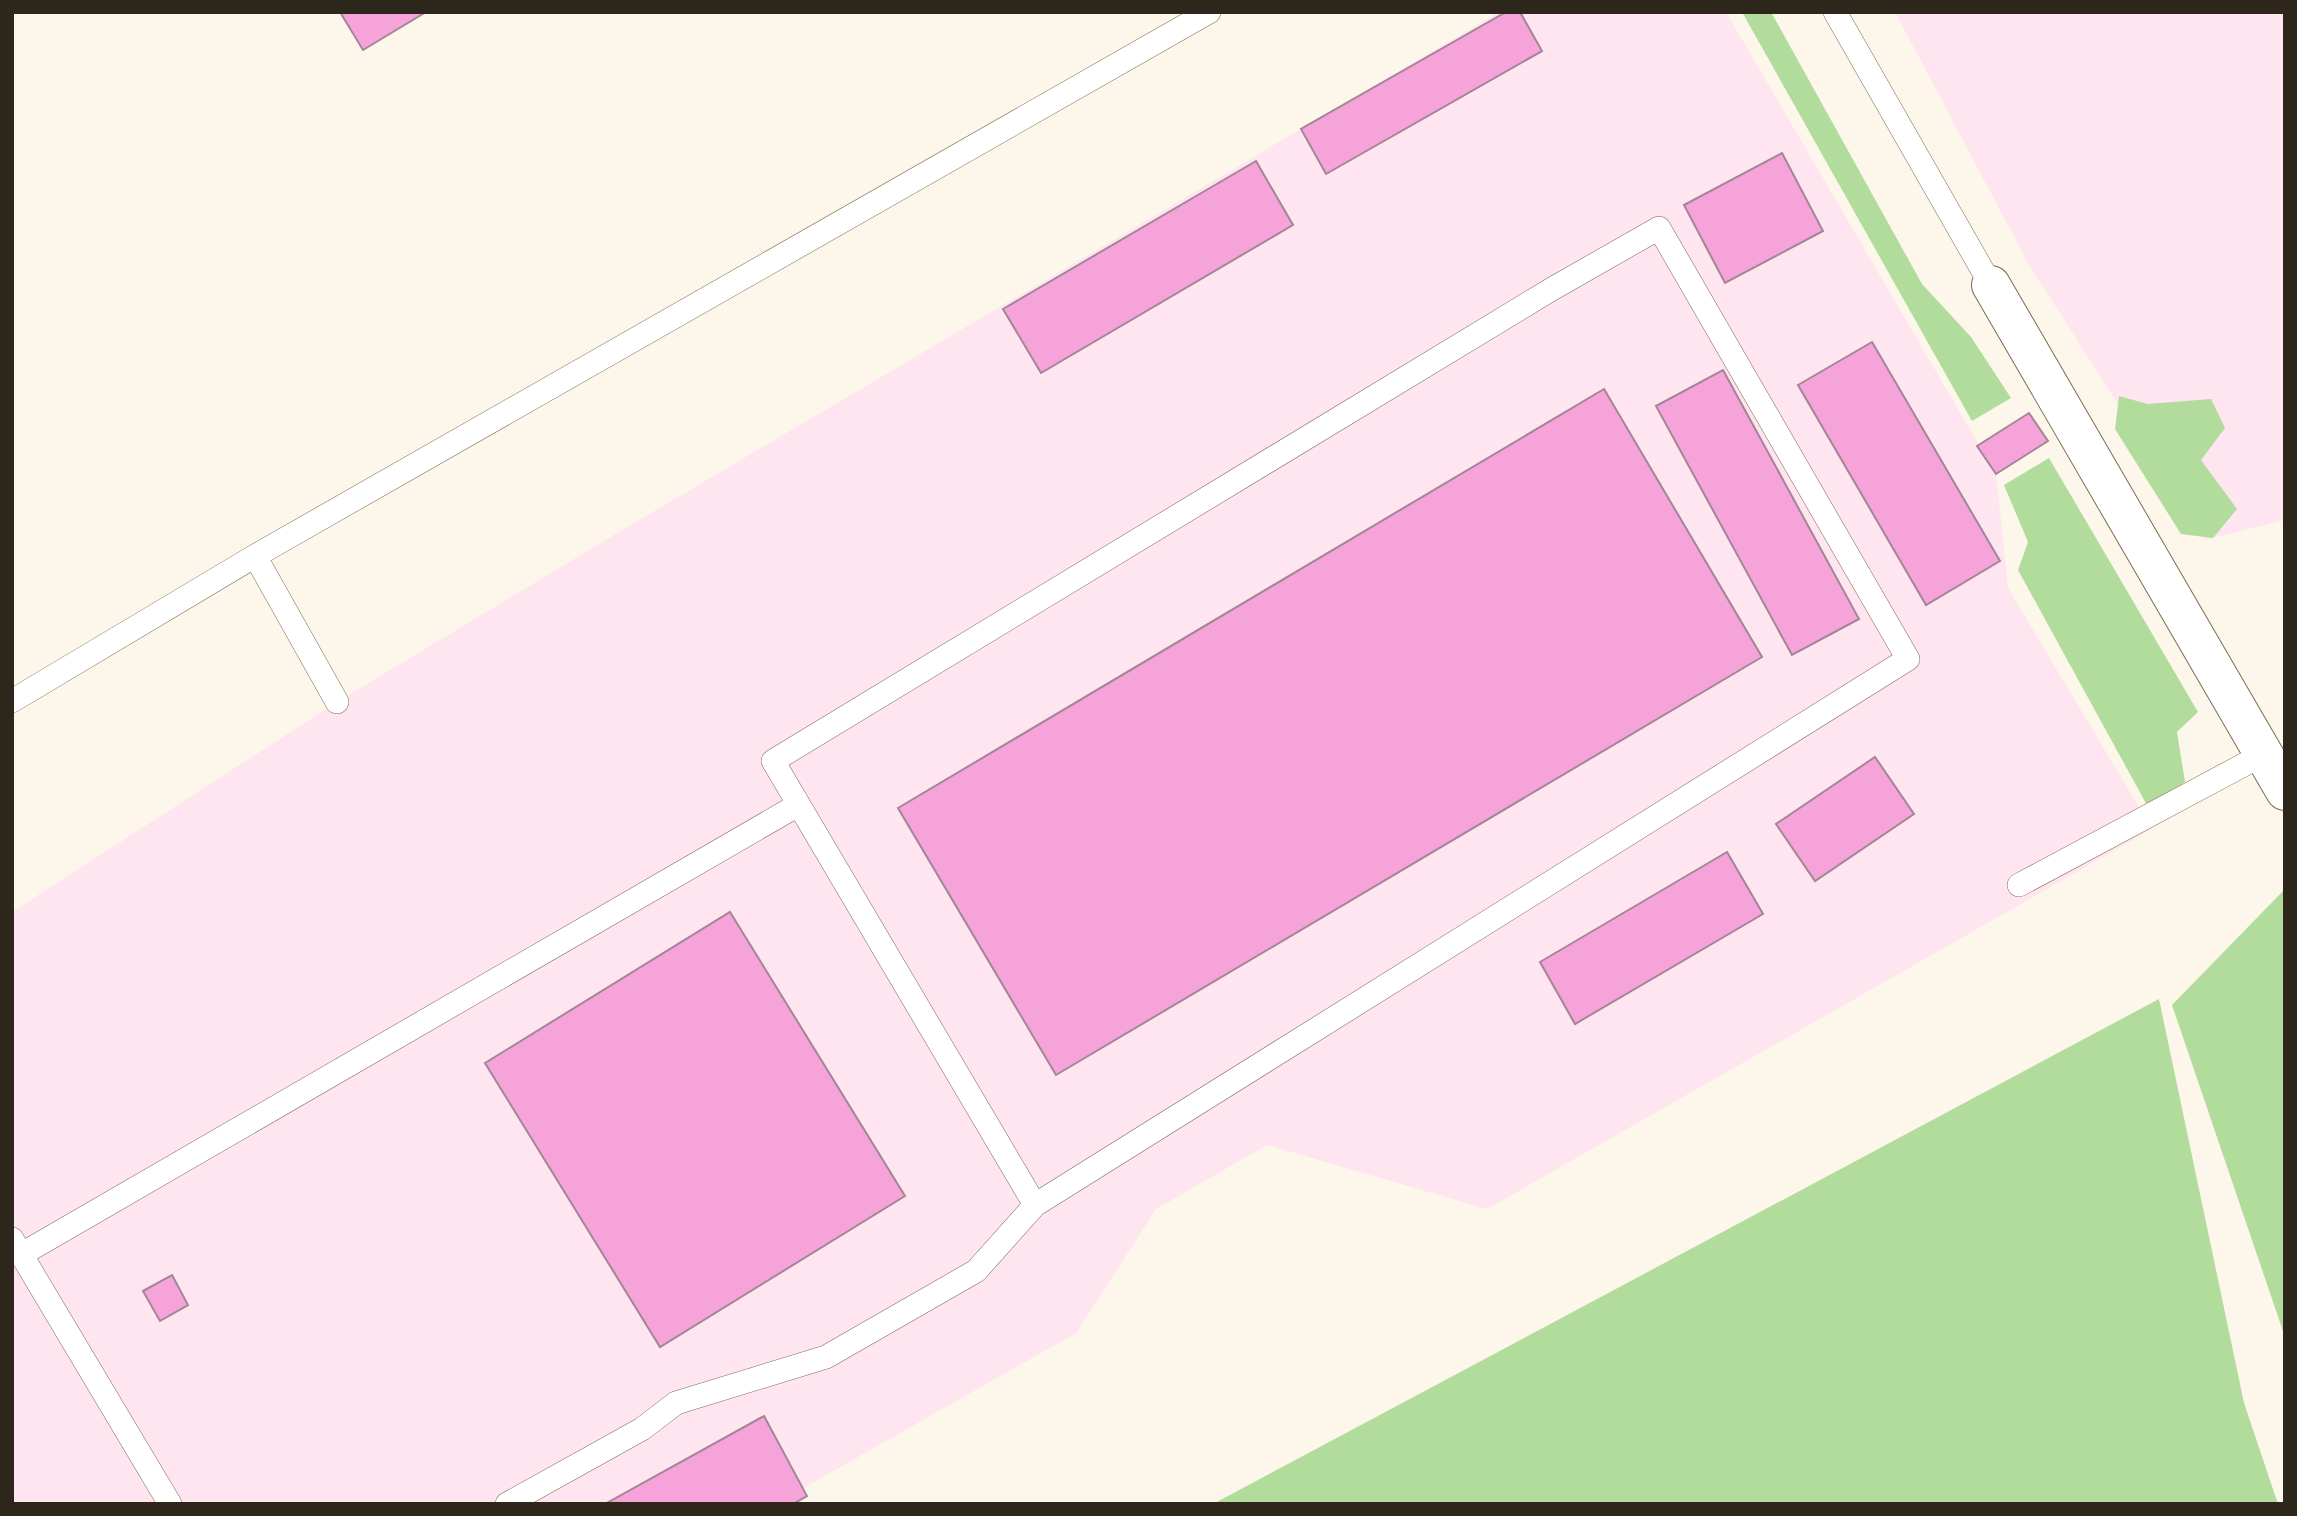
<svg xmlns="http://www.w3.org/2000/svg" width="2297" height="1516" font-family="Rubik,sans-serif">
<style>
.industrial{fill:#fee5ef}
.green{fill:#b1dc9c}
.building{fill:#f5a3d9;stroke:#a28697;stroke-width:2}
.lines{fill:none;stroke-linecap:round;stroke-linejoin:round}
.service-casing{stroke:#7c6d53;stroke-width:24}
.minor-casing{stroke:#7c6d53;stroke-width:40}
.service{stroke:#fff;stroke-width:23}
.minor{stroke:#fff;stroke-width:38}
</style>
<rect width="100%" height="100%" fill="#fdf6ea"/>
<path class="industrial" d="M1499 12H1726L1996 474 2008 588 2152 829 1487 1209 1267 1145 1156 1209 1076 1333 775 1504H12V912L337 702 614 535Z
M1895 12H2285V520L2205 540 2029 265Z"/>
<path class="green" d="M1742 12H1771L1922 284 1971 337 2011 398 1972 421Z
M2119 396 2148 404 2211 399 2225 428 2201 460 2237 509 2213 538 2181 534 2115 429Z
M2049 458 2198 712 2177 732 2185 782 2148 807 2018 570 2028 542 2004 485Z
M2285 889V1337L2172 1005Z
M2159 999 2244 1403 2278 1504H1213Z"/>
<path class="building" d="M340 12H426L363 50Z
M1506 12H1520L1542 51 1326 174 1301 129Z
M1782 153 1823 231 1725 283 1684 205Z
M1256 161 1293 225 1041 373 1003 309Z
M1872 342 2000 561 1926 605 1798 385Z
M1723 370 1859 619 1792 655 1656 406Z
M1604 389 1762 657 1056 1075 898 808Z
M2029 413 2048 441 1996 474 1977 446Z
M1875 757 1914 814 1815 881 1776 824Z
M1727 852 1763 914 1575 1024 1540 962Z
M730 912 905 1196 660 1347 485 1063Z
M172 1275 188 1305 160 1321 143 1291Z
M764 1416 807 1496 793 1504H605Z"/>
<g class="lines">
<defs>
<path id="service" d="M1835 12 1991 285
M255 556 337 702
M12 701 255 556 1209 12
M2019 885 2264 754
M12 1239 170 1504
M22 1254 798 805
M507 1504 642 1429 676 1403 826 1357 976 1271 1035 1205 1908 659 1659 228 1552 289 773 761 1035 1205"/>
<path id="minor" d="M1991 285 2285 791"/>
</defs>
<use href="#service" class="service-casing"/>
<use href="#minor" class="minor-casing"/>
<use href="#service" class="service"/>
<use href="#minor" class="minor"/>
</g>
<rect width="2297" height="1516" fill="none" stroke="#2c261b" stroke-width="28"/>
</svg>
